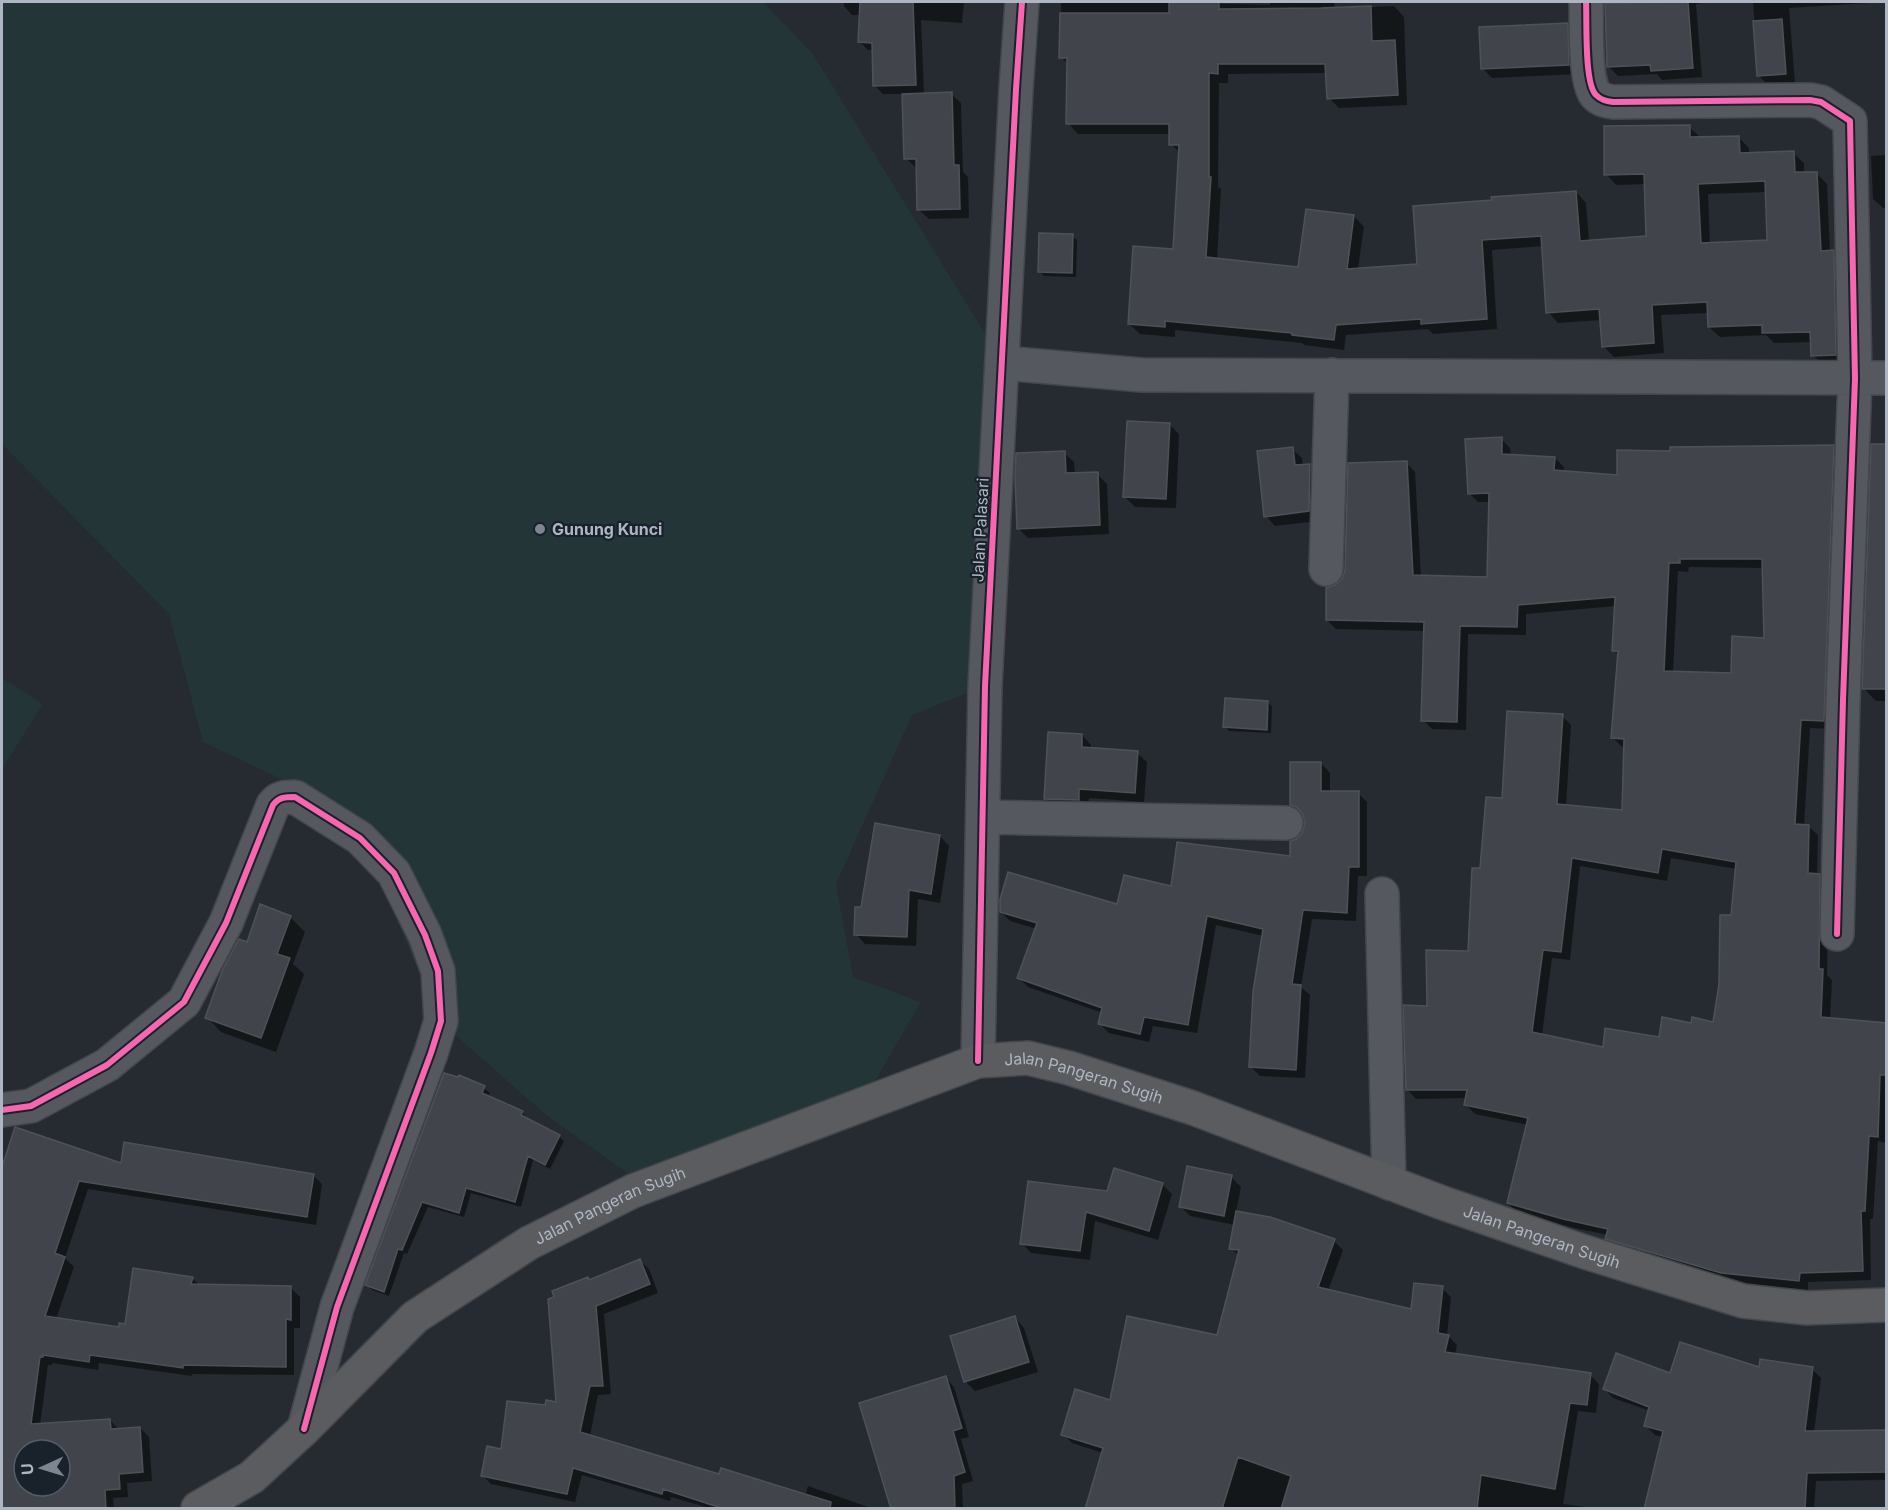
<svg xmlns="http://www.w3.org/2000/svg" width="1888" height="1510" font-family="Inter,sans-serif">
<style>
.green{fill:#233537}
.shadow{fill:#0007;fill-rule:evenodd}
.building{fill:#41454b;stroke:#4d5259;stroke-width:1.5;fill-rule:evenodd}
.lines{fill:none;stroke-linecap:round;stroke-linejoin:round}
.minor-casing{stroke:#43474c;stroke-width:36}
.highway-casing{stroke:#42464d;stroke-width:36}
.minor{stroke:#55595f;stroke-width:33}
.highway{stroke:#5a5c5f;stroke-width:33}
.cycleway-casing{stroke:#19212b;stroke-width:10}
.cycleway{stroke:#f766af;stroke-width:6}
.poi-dot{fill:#7e8590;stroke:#19212b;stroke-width:2}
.labels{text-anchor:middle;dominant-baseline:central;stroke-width:4.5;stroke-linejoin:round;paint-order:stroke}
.poi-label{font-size:16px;font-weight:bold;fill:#aeb6c3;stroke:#19212b;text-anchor:start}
.street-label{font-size:16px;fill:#aeb6c3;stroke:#19212b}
</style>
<rect width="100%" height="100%" fill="#262b31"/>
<path class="green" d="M2 2H763L813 54 1003 363 985 686 912 715 836 884 853 977 921 1002 853 1119 657 1194 546 1115 438 1020 375 866 300 788 203 742 169 614 2 444Z
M2 678 43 704 2 769Z"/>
<path class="shadow" d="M844 2H964L962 23 921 20 924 95 951 94 961 103 963 172 968 177 969 218 929 219 919 210 918 168H916L906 158 904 94H883L875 86 874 50H868L859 41 861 15H852L844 6Z
M1061 2H1148L1270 5V2H1334L1335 9 1394 6 1404 17 1407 105 1339 108 1329 98 1327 73 1228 74V83H1219L1218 187 1221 189 1217 260 1299 269 1354 216 1364 227 1358 269 1419 265 1576 192 1586 203 1589 241 1648 237 1646 184 1616 185 1606 174 1689 127 1700 137H1738L1749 148V154L1793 153 1804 163V173H1816L1827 184 1830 252 1833 251 1844 262 1846 365H1823L1813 355 1812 342 1774 343 1766 335 1720 337 1709 327V313L1661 315 1664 353 1614 357 1603 346 1601 320 1558 323 1548 312 1543 246 1492 250 1497 329 1433 334 1428 329 1346 335 1344 350 1304 345 1302 343 1175 330V337L1140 334 1129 324 1174 250 1180 153 1171 144V134H1078L1068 123V64L1061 57ZM1767 192 1769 241 1710 244 1708 194Z
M1624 2H1704V3L1696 4 1702 77 1662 80 1657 74 1618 76 1609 67Z
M1753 2H1886L1789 8 1795 83 1768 85 1758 75Z
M1567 24 1577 34 1578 74 1492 78 1482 68Z
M1886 155V208H1883L1873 199 1871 156Z
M1072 236 1077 240 1076 277 1044 276 1040 272Z
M1169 424 1179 434 1176 508 1135 507 1125 497Z
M1501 439 1510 448 1511 456 1555 458 1564 467V473L1618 477 1671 453 1833 447 1842 456 1832 729 1810 728 1804 826H1808L1818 835 1817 876H1819L1828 885 1827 975 1832 980 1830 1019 1886 1024V1143L1878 1141 1873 1219H1870L1871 1280 1808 1282V1290L1731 1282 1616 1247 1607 1238 1608 1235 1574 1228 1517 1212 1508 1203 1528 1125 1475 1114 1466 1105 1467 1098 1416 1099 1407 1089 1428 1007 1469 953 1481 870 1504 800 1562 716 1571 725 1566 806 1623 811 1626 747 1621 746 1612 737 1619 655 1614 650 1616 606 1526 614V635L1468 634 1466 730 1432 729 1423 720 1426 631 1336 629 1327 620 1336 587 1343 580 1406 463 1415 472 1421 577 1488 579 1491 502H1478L1469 493ZM1689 567 1764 568 1766 640 1733 675 1673 673 1678 571 1688 572ZM1671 858 1737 869 1732 917 1714 1024H1692L1660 1038 1604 1049 1542 1035 1552 958 1570 960 1580 866 1667 881Z
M1886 443V701H1876L1864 689 1873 444Z
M1292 449 1302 458 1303 466H1310L1320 476 1318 521 1275 526 1266 516Z
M1064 453 1074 462 1075 474H1097L1107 484 1109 534 1028 538 1018 528Z
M1268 702 1272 707 1271 733 1229 731 1225 726Z
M1082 735 1091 745V749L1137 753 1147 762 1144 802 1089 798 1088 809H1055L1045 799Z
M1321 763 1330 773V793H1358L1367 802V876H1358L1356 921 1312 919 1301 987 1310 995 1305 1078 1260 1076 1251 1067 1263 936 1216 925 1197 1033 1153 1026 1149 1042 1109 1033 1100 1024 1103 1013 1028 987 1019 978 1037 929 1010 921 1001 912 1118 906 1172 888 1291 858 1296 840 1303 834 1306 823 1304 815 1300 814 1291 805Z
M940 836 949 846 940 903 918 899 916 946 865 944 856 934Z
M290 917 305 932 293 964 304 974 276 1052 221 1032 207 1017 248 944Z
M484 1088 490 1093 488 1097 522 1112 527 1118 526 1119 559 1136 564 1141 550 1169 533 1160 521 1207 471 1193 464 1217 428 1207 407 1254 404 1253 389 1296 372 1290 367 1285Z
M16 1129 122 1165 313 1175 322 1184 316 1225 88 1189 65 1258 74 1267 56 1319 120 1329 192 1278 200 1286 291 1288 300 1297V1328H294V1375L192 1374V1376L99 1363 98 1370 52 1363V1365H48L40 1425 110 1420 119 1430 140 1428 149 1437 152 1481 127 1483 128 1497 113 1498 114 1508H2V1171ZM24 1450H60V1486H24Z
M1231 1177 1241 1187 1236 1212 1334 1241 1343 1250 1328 1291 1412 1311 1442 1288 1451 1297 1447 1335 1457 1345 1455 1355 1590 1375 1599 1384 1596 1413 1578 1411 1563 1504 1594 1508H1087L1103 1453 1072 1443 1063 1434 1112 1401 1218 1336 1239 1256 1231 1248 1235 1225 1190 1216 1181 1207Z
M1162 1184 1172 1194 1158 1240 1095 1221 1090 1260 1031 1253 1022 1243 1108 1193Z
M640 1261 649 1269 658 1293 604 1314 611 1394 598 1395 590 1436 720 1476 805 1496 808 1486 871 1508H709L671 1497 670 1501 582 1475 575 1502 491 1484 483 1476 502 1450 546 1407 558 1404 590 1281Z
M1015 1318 1024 1328 1038 1372 975 1391 965 1381Z
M1760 1369H1812L1821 1378 1814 1432 1886 1431V1480L1816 1481 1814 1508H1646L1663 1437 1655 1435 1646 1426 1650 1411 1613 1398 1604 1389 1671 1374Z
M946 1378 954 1387 969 1437 961 1439 973 1481 962 1484 963 1508H893Z"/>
<path class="building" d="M860 2H913L916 85 873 86 872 43 858 42Z
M1169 2H1219V9L1321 8 1371 6 1372 41 1395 40 1398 95 1327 99 1325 64H1218V74L1209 73V177H1211L1206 257 1298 267 1306 209 1354 215 1347 269 1417 264 1413 206 1492 200 1491 197 1576 191 1580 241 1646 236 1644 174 1604 175V126L1690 125V137L1739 136 1740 153 1794 151 1795 172H1817L1821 251 1834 250 1836 355 1811 356 1810 332 1762 333V325L1708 327 1707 302 1652 305 1654 343 1602 347 1599 309 1546 313 1541 236 1482 240 1487 319 1421 324V319L1336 325 1334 340 1292 335V333L1165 321V327L1128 324 1133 246 1173 249 1179 145H1169V124H1066L1067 58H1059L1060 13H1169ZM1765 181 1767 240 1701 243 1698 184Z
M1688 2 1693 68 1651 71 1650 65 1607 67 1605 3Z
M1782 19 1786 74 1757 76 1753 21Z
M1568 23 1569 65 1481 69 1479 27Z
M952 92 954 165H959L960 209 917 210 916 159H904L902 94Z
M1039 233 1073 234 1072 273 1038 272Z
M1127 421 1170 423 1166 499 1123 497Z
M1502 437V454L1555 457 1554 470 1617 475V450L1670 451V447L1834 445 1824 721 1801 720 1795 824 1809 825 1808 873 1820 874 1819 969H1823L1821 1017 1887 1023V1075H1880L1878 1137 1869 1136 1865 1211H1861L1863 1271 1800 1273 1799 1281 1721 1273 1605 1239 1608 1229 1563 1219 1507 1203 1528 1118 1464 1105 1467 1090H1406L1403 1005 1427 1006 1426 950 1468 951 1472 868H1480L1486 797 1502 798 1507 711 1563 714 1557 804 1622 810 1624 739 1611 738 1618 651H1612L1615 597 1518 605 1517 627 1460 626 1457 722 1421 721 1424 622 1326 620V588L1335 585 1342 579 1345 570 1348 463 1407 461 1413 575 1487 577 1489 493 1468 494 1465 439ZM1680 559H1762L1764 638 1732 636 1731 673 1664 671 1669 563H1680ZM1662 849 1736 862 1731 915H1720L1719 984 1713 1022 1692 1017 1691 1023 1662 1017 1659 1037 1605 1028 1603 1047 1532 1032 1543 950 1561 952 1572 858 1658 873Z
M1871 444H1887V689H1862Z
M1293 447 1295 465 1310 464 1309 511 1264 517 1257 451Z
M1065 451 1066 473 1098 472 1100 525 1017 529 1015 478 1016 453Z
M1225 698 1268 701 1267 730 1223 727Z
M1048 732 1082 734V747L1138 751 1135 793 1079 789V800L1044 799Z
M1290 762H1321V791H1359V867H1349L1347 913 1303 910 1292 984 1301 985 1296 1070 1249 1067 1253 992 1263 929 1207 916 1188 1025 1144 1017 1140 1034 1098 1024 1102 1008 1017 978 1037 923 1000 912V899L1008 872 1117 904 1124 875 1171 886 1177 842 1290 856V841L1296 839 1302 833 1305 823 1302 813 1296 807 1290 805Z
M875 823 940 835 931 894 909 890 907 937 854 935 855 907H861Z
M260 904 291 916 277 954 290 958 261 1038 205 1018 222 971 239 939 247 942Z
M444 1073 458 1077 459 1075 485 1086 482 1093 523 1111 521 1115 560 1135 545 1165 528 1156 515 1202 466 1188 459 1213 422 1202 402 1250 398 1249 384 1292 365 1285Z
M15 1127 121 1163 124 1142 314 1174 307 1217 79 1181 55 1253 65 1257 45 1316 119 1327V1323L125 1324 133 1268 193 1277 191 1284 291 1286V1320L286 1319V1367L183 1365V1368L90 1355 89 1362 43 1355V1357H40L31 1424 110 1419 111 1429 140 1427 143 1472 119 1474 120 1489 105 1490 106 1509H2V1167ZM24 1450H60V1486H24Z
M1187 1166 1232 1175 1224 1216 1179 1207Z
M1114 1168 1163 1183 1149 1231 1086 1212 1080 1251 1020 1244 1028 1181 1107 1191Z
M1236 1211 1270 1217 1335 1239 1318 1287 1411 1309 1414 1283 1443 1286 1438 1333 1449 1335 1445 1352 1591 1373 1587 1405 1570 1403 1555 1489 1481 1475 1477 1509H1281L1291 1476 1238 1457 1222 1509H1085L1103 1448 1061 1435 1075 1389 1110 1400 1127 1316 1217 1335 1239 1250 1229 1249Z
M640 1259 650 1284 596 1306 603 1386H590L580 1432 719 1474 721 1468 831 1502 830 1509H724L663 1489 662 1494 573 1468 567 1494 481 1476 487 1446 501 1449 507 1401 545 1405 546 1400 556 1402 548 1299 554 1297 552 1291 588 1277 589 1280Z
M1015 1316 1029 1362 964 1382 950 1336Z
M1680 1342 1759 1367 1760 1359 1813 1367 1805 1431 1887 1430V1472L1807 1473 1805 1509H1644L1663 1431 1644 1426 1649 1407 1603 1389 1616 1353 1670 1373Z
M946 1376 962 1428 953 1431 965 1472 954 1476 955 1509H891L859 1403Z"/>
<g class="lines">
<defs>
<path id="minor" d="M1586 2C1587 20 1584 83 1596 95 1601 100 1606 101 1613 102L1810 100 1821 102 1850 121 1855 379 1843 700 1837 934
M1003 363 1142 375 1886 378
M1326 569 1332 375
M983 817 1286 823
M1382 894 1389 1183
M978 1061 985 686 1016 89 1022 2
M2 1110 31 1106 107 1065 184 1002 226 923 273 805C279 797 285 797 295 797L360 838 394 873 425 935 438 971 441 1021 431 1053 337 1307 304 1429"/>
<g id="highway">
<path id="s1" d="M198 1508 252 1477 304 1429 415 1317 529 1243 633 1191 978 1061 1028 1058 1069 1068 1193 1108 1443 1203 1585 1252 1743 1301 1807 1308 1886 1305"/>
</g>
</defs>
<use href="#minor" class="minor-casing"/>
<use href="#highway" class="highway-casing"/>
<use href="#minor" class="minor"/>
<use href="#highway" class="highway"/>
<defs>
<path id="cycleway" d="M1586 2C1587 20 1584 83 1596 95 1601 100 1606 101 1613 102L1810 100 1821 102 1850 121 1855 379 1843 700 1837 934
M978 1061 985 686 1016 89 1022 2
M2 1110 31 1106 107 1065 184 1002 226 923 273 805C279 797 285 797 295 797L360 838 394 873 425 935 438 971 441 1021 431 1053 337 1307 304 1429"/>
</defs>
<use href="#cycleway" class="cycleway-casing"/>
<use href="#cycleway" class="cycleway"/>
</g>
<circle class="poi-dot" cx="540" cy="529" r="6"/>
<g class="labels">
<g class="poi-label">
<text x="552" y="529">Gunung Kunci</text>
</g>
<g class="street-label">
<text transform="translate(980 530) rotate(-87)">Jalan Palasari</text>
<text stroke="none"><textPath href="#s1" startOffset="1020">Jalan Pangeran Sugih</textPath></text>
<text stroke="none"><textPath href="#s1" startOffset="516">Jalan Pangeran Sugih</textPath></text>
<text stroke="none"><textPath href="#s1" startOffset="1506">Jalan Pangeran Sugih</textPath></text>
</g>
</g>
<rect width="1888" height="1510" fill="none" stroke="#aeb6c3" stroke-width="6"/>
<g transform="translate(42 1468) rotate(266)"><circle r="28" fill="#19212b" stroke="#555d68" stroke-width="1.5"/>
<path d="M0-4.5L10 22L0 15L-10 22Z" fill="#7e8590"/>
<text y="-9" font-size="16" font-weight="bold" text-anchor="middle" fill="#aeb6c3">U</text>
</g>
</svg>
